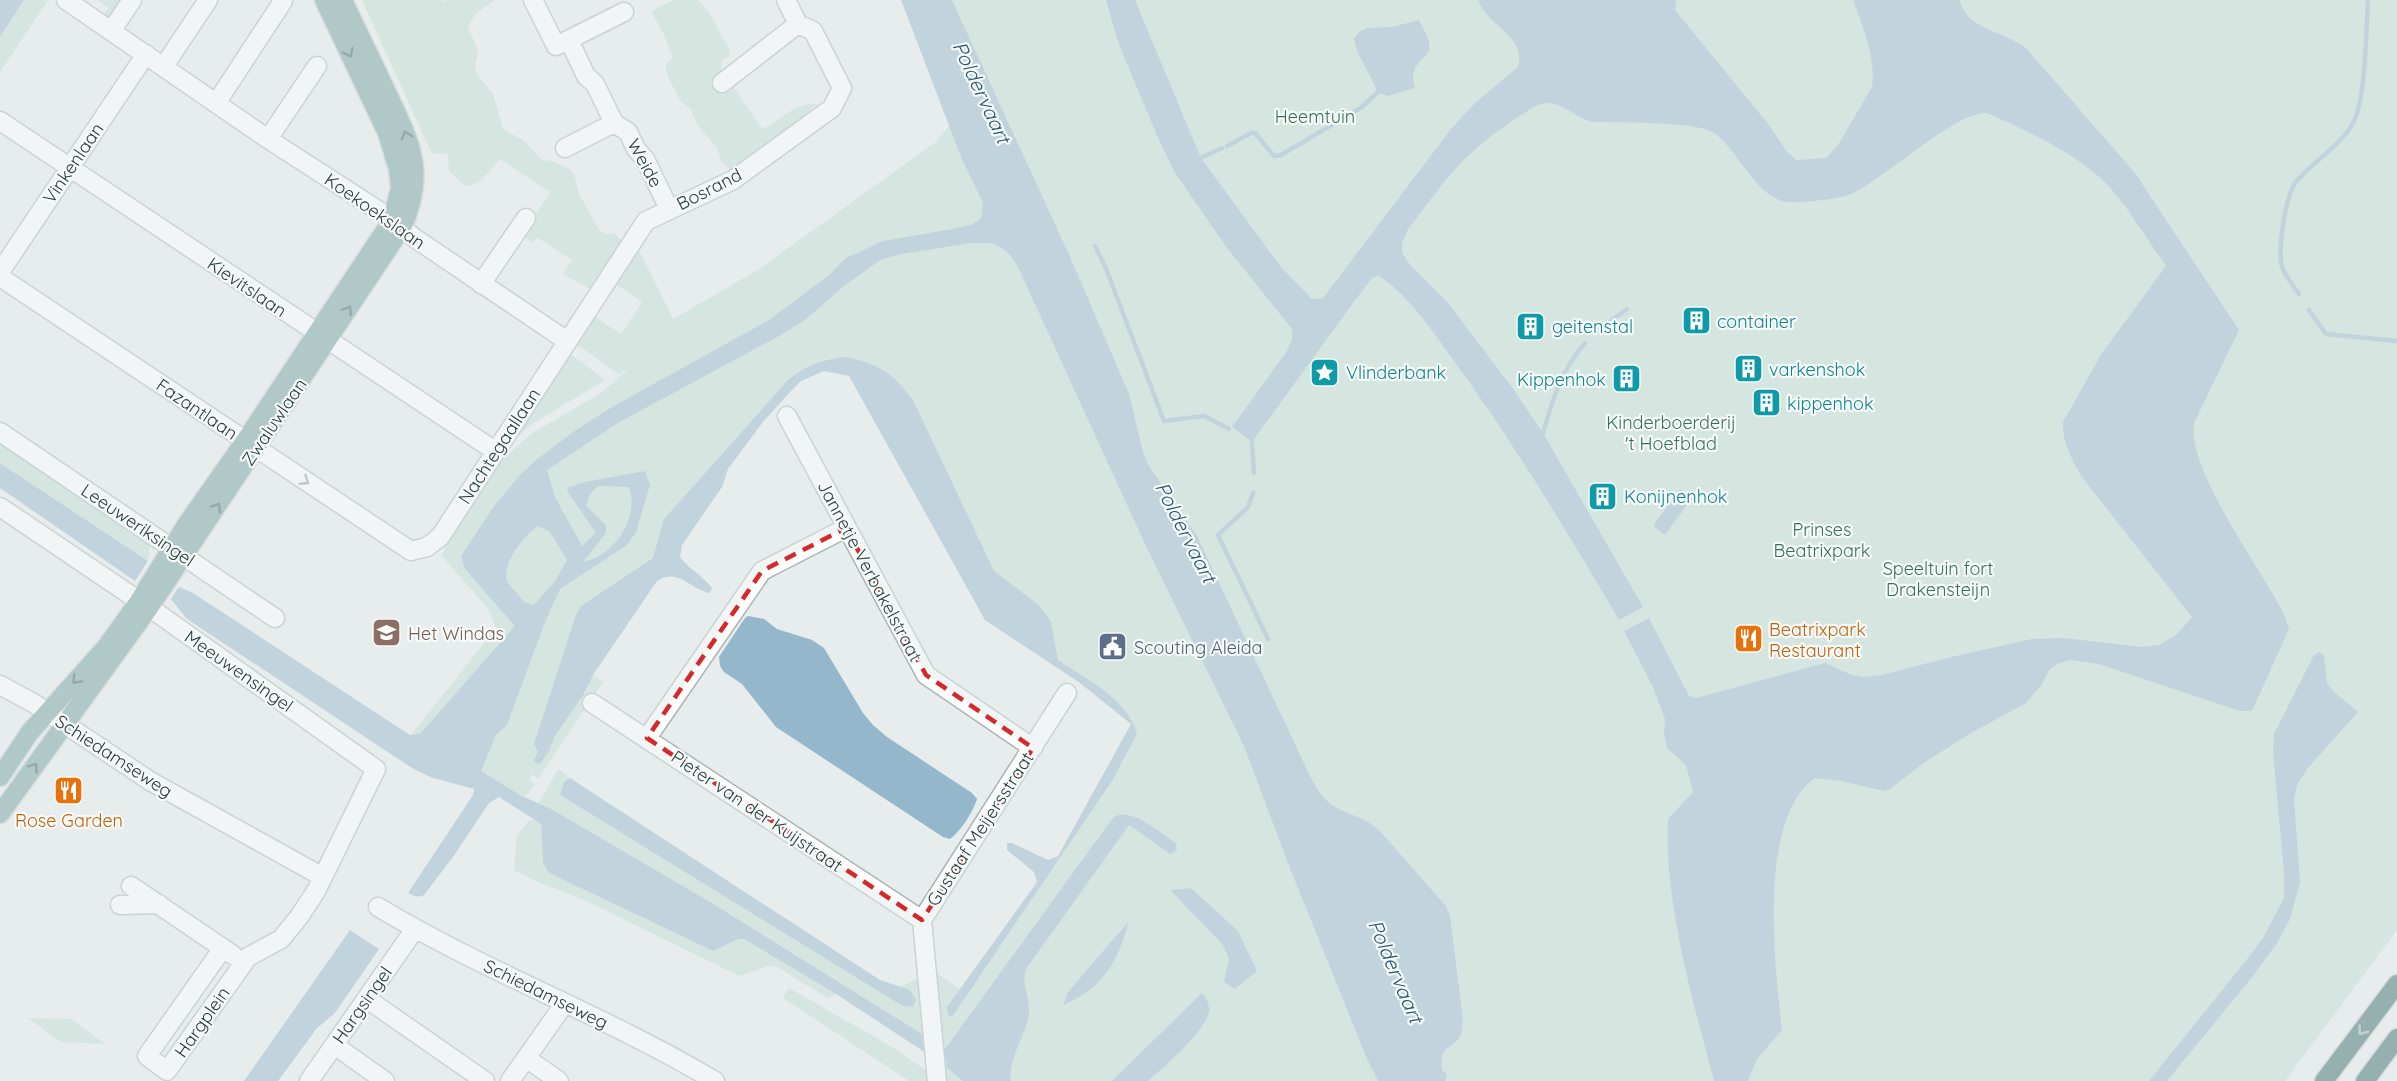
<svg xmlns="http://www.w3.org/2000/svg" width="2397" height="1081" font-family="Quicksand,sans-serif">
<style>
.green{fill:#c1dcce}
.water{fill:#94b7cc;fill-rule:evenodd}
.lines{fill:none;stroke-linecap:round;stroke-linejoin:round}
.stream{stroke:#94b7cc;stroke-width:4.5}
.minor-casing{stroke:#a9b5b4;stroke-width:21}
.major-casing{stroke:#c3c9c9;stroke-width:21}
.highway-casing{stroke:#c3c9c9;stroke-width:21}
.minor{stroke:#fff;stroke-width:18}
.major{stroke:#6f9e9c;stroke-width:18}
.highway{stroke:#356667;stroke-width:18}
.oneway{stroke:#395655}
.oneway2{stroke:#939e9e}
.oneway3{stroke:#96b0b0}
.marked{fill:none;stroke:#d62828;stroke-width:4.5;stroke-dasharray:12 8;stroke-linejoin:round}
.labels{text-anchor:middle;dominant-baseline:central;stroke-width:4.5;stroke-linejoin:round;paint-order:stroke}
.park-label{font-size:18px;fill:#357159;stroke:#f6faf9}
.street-label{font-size:18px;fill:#273e3d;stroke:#f6faf9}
.culture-label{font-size:18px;fill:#0d838f;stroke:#f6faf9;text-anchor:start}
.food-label{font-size:18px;fill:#c56008;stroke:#f6faf9;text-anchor:start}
.education-label{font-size:18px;fill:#785e54;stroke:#f6faf9;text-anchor:start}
.service-label{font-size:18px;fill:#4e5e75;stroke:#f6faf9;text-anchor:start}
.water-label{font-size:20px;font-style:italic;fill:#265674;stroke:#f6faf9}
</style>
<rect width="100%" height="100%" fill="#e6edec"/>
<path class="green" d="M24 0H48L0 72V37Z
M97 0H123L109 21 102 17 109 8Z
M362 0H439L444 2 446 0H495C483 8 473 14 468 28L476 45 478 54 475 66 477 74 493 94 503 129 524 141 542 160 552 161 569 169 574 174 579 194 599 230 606 234 614 233 623 242 591 289 563 274 572 260 538 238 532 242 522 235 550 192 500 159C490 170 480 186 465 186L449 171 448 153 432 154Z
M674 0H698L709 12 730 51 729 56 722 60 721 69 762 129C784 120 791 103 817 104L784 134 732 171 722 162 717 148 696 123 691 110 680 100 669 79 665 65 673 58 664 35 651 11Z
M952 0H2397V930L2285 1081H909L783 998 789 988 892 1047 933 1075 959 1030 945 1049 941 1034 935 972 960 989 947 1007 1059 860 1133 732 1132 722 1122 711 984 614 848 366 809 372 779 397 709 487 557 732 584 694 593 675 603 682 538 779 532 774 529 780 535 784 526 796 520 795 416 735 410 736 496 628 488 609 441 555 445 550 442 546 488 477 505 457 531 434 601 393 630 368 618 374 575 343 594 316 621 334 642 302 616 284 639 250 673 319 756 271 936 142 987 78Z
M571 354 605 380 532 424 511 442Z
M0 444 150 545 148 561 0 463Z
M558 769 570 778 564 782 560 795 904 1007 913 1006 910 990 899 987 921 977 927 1037 712 903 539 803Z
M529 820H536L541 824 543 864 549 873 713 951 739 939H744L836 994 829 999 779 968 768 966 739 976 580 898 540 883 514 870 517 836Z
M28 1018 71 1019 105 1044 61 1042Z"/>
<path class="water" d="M1 0H24L0 37V1Z
M901 0H952L1071 259 1129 394 1143 452 1149 466 1197 536 1310 776C1314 783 1318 791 1323 797 1337 813 1362 815 1378 829L1446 906 1450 916 1463 1019C1462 1023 1462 1030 1461 1034 1453 1052 1439 1042 1442 1070L1447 1074 1445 1081H1378L1368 1061 1289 866 1244 746 1145 544 1018 267 1011 256 1002 248 991 243H972L901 254 880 260 844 286 805 320 779 336 616 424 547 470 555 497 582 546 596 533 568 492 567 488 584 482 645 471 650 485 636 532 627 545 560 589 545 622 507 725 496 735 481 771 520 795 551 809 712 903 906 1024 924 1035V1039L945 1049 1112 819C1127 803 1161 833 1176 843L1177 850 1170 854 1129 825 1026 969C1020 985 1033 1002 1028 1019 1023 1040 1008 1060 1011 1081H963L947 1068 946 1057 926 1047V1053L836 994 744 939H739L713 951 549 873 543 864 541 824 499 797 489 803 453 857 424 895C418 898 414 896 408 893L473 795 474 789 430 777 412 768 187 619 171 599 179 587 193 593 410 735 420 734 515 626 465 569 461 556 494 506 520 475 535 461 573 432 612 407 769 320 829 275 846 258 883 241 958 228 973 224 981 218 983 203 961 157ZM598 486 629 487C640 517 615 556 583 562L606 533V525L586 506 590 494ZM538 526 550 532 567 560 555 581 534 605C525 604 521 599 516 592 513 589 509 585 507 581 501 564 525 534 538 526Z
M1106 0H1135L1201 158 1280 266 1312 299 1323 298 1451 129 1474 104 1518 67C1526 35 1490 29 1478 0H1676L1675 10 1769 125 1787 152 1796 160 1826 158 1838 145 1872 87C1876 59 1863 26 1853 0H1959C1962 6 1965 13 1969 17 1981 30 2009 35 2026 48L2135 173 2239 330 2194 423C2187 462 2246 549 2267 584 2275 598 2285 613 2289 629L2252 711H2240L2099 664 2070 660 2059 663 2050 669 2042 684 2026 703 1971 733 1925 762 1890 789 1885 791 1841 781 1815 778C1757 819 1775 967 1782 1030L1757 1059 1748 1081H1714C1693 1001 1664 902 1668 819L1693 792 1686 765 1667 748 1664 733 1665 719 1652 685 1624 631 1649 618 1689 696 1696 698 1825 663 1852 675 1863 677 1882 675 1947 658 2032 639 2064 638 2142 647 2159 645 2177 634 2192 617 2081 476C2072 459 2062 443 2063 422L2102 353 2166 266C2148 241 2132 213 2112 190 2083 156 2027 131 1987 113 1957 110 1883 180 1851 194 1841 199 1801 203 1789 202 1756 200 1739 150 1714 133 1696 121 1617 123 1592 122 1577 118 1566 105 1550 103 1539 102 1530 110 1521 115 1503 127 1486 139 1470 154 1447 175 1428 204 1408 229L1402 243V253L1411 266 1448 303 1514 390 1543 433 1643 607 1619 620C1568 533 1516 447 1457 365 1434 334 1412 298 1379 276L1373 277 1356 299 1252 442 1232 427 1287 351 1292 339V329L1227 248 1175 173 1158 138 1118 42Z
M1419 20C1422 27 1428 35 1429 42 1433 61 1406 59 1415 88L1387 96 1378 92 1357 51 1354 39 1359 32 1367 28 1392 27Z
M845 357C879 364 892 372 913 400L994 571 1040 606 1051 622 1058 660C1087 680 1127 698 1137 734L1112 781 952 1017 948 1015 947 1007 1037 882 1034 872 1007 850V843H1012L1048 860 1058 856 1131 724 1080 683 985 620 849 376 824 371 801 381 791 391 763 422 728 469 722 487 682 545 680 557C689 569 703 576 712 588L710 593C691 590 677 567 657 581L593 675 584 694 555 736 549 751 540 764 535 763 534 760 538 752 534 744 576 615 581 606 653 558 664 519 788 380C807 365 821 360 845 357Z
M0 463 148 561 135 581 0 488Z
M1680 489 1692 498 1665 535 1653 526Z
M748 616 764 619 777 629 812 640 824 648 863 713 873 725 887 737 972 793 977 799C973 812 961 831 950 839L943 837 776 727 742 684 724 672 720 666 719 657 745 618Z
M2319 652 2324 655 2327 683 2334 692 2358 712 2307 769 2297 785 2294 800 2300 882 2290 919 2277 943 2253 976 2167 1081H2149L2248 958 2263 938 2284 898V873L2273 752 2274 734 2314 655Z
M570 778 880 980 910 990 916 1000 913 1006 904 1007 560 795 564 782Z
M1191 888 1238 931 1257 971 1235 989 1224 982 1229 959 1223 945 1170 890Z
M1129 921C1118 961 1104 988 1063 1005L1068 992Z
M350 930 379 949 335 1013 317 1028 278 1081H244Z
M1202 993C1207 999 1211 1006 1208 1015 1202 1034 1164 1067 1148 1081H1112Z"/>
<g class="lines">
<path class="stream" d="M1227 146 1251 133H1255L1274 156 1281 155 1362 107 1378 92
M1201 158 1222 148
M1095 246 1105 266 1164 421 1204 416 1229 429
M2299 294C2293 285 2282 273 2281 262 2279 245 2285 196 2296 182 2313 161 2340 147 2353 123 2366 99 2366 29 2368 0
M2309 310 2326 334 2397 341
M1596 332 1627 309
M1543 433C1554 396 1560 373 1585 343
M1252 442 1254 473
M1253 493 1248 507 1218 535 1268 639"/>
<defs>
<path id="minor" d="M66 0 268 139 384 214 416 239 567 341
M533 0 556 46 624 12
M112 30 132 0
M569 40 586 76 595 84 614 123 628 132 636 149 645 159 669 209
M164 66 208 0
M722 83 798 24
M217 102 283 1
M0 121 495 451
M268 139 317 66
M565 148 614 123
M0 272 146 54
M0 277 411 551 427 547 440 537 646 221 733 180 832 108 842 88 813 31 798 24 786 0
M481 284 526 218
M787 416 926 675 1033 748
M0 432 275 618
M0 507 163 617 376 769 316 891 299 917 281 939 248 957 167 1071 147 1056 223 948
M0 685 35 704 150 781 323 877
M592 703 922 920
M647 738 762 571 846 528
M131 886 233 955
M120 905 159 904
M378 907C486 972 606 1016 715 1081
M367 999 485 1081
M334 1045 385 1081
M526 1058 559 1081
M309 1081 415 929
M510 1081 565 1003
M937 1081 922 920 1067 693"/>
<path id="major" d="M0 777 30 732 106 647 139 601 186 525 245 441 392 220 400 188 398 169 387 133 324 0
M0 814 149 608 402 228C429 169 408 138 383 84 370 56 356 28 343 0"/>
<path id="highway" d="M2324 1081 2397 984
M2365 1081 2397 1038"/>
</defs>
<use href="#minor" class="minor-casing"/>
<use href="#major" class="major-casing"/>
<use href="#highway" class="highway-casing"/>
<use href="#minor" class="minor"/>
<use href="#major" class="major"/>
<use href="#highway" class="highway"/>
</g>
<defs><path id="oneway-chevron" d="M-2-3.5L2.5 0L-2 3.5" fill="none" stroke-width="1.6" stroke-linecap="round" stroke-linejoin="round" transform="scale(1.5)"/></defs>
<g class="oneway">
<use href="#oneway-chevron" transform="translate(349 53) rotate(65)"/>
<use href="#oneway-chevron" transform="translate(406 135) rotate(-107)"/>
<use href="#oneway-chevron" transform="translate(348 310) rotate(-57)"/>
<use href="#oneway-chevron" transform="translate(217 507) rotate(-56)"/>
<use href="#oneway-chevron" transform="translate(76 680) rotate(133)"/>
<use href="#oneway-chevron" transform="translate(34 767) rotate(-55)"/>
</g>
<use class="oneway2" href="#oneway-chevron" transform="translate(305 481) rotate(33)"/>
<use class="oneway3" href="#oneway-chevron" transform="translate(2362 1031) rotate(127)"/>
<path d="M0 0H2397V1081H0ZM846 528 926 675 1033 748 922 920 647 738 762 571Z" fill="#e6edec" fill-opacity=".55" fill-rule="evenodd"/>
<path class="marked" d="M846 528 926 675 1033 748 922 920 647 738 762 571Z"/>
<defs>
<symbol id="building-square" viewBox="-11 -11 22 22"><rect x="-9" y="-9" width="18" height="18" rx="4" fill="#0f9aa8" stroke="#f6faf9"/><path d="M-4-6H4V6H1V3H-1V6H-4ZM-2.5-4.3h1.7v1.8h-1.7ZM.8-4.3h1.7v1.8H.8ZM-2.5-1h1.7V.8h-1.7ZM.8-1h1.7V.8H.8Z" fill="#fff"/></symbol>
<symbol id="sight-square" viewBox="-11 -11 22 22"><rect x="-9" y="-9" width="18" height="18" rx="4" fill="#0f9aa8" stroke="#f6faf9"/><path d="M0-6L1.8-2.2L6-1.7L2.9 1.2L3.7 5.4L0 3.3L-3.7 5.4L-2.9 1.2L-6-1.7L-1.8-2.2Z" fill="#fff"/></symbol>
<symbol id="school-square" viewBox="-11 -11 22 22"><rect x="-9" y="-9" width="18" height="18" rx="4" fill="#8d6e63" stroke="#f6faf9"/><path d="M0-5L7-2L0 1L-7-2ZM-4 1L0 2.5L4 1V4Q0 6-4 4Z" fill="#fff"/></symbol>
<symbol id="restaurant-square" viewBox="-11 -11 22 22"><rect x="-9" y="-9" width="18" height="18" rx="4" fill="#e8710a" stroke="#f6faf9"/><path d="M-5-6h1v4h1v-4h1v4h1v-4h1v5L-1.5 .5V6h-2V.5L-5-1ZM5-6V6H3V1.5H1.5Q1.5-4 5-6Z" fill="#fff"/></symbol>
<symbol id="civic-square" viewBox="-11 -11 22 22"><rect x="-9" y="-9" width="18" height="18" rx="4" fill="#5c6f8a" stroke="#f6faf9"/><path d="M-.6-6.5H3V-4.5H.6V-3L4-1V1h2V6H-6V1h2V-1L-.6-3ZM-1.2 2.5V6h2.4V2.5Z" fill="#fff"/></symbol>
</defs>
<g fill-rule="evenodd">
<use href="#building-square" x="1680" y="304" width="33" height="33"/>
<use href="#building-square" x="1514" y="310" width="33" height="33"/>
<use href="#building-square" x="1732" y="352" width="33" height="33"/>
<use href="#sight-square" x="1308" y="356" width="33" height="33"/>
<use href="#building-square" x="1610" y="362" width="33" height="33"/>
<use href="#building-square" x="1750" y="386" width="33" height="33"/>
<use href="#building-square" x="1586" y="480" width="33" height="33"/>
<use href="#school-square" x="370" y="616" width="33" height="33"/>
<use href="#restaurant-square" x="1732" y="622" width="33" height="33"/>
<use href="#civic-square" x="1096" y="630" width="33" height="33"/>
<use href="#restaurant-square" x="52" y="774" width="33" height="33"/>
</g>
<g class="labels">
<g class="park-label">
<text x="1315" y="116">Heemtuin</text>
<text x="1671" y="422">Kinderboerderij<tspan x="1671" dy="21">'t Hoefblad</tspan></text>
<text x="1822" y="529">Prinses<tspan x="1822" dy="21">Beatrixpark</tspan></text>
<text x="1938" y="568">Speeltuin fort<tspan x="1938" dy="21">Drakensteijn</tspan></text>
</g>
<g class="street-label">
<text transform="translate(73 163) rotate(-56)">Vinkenlaan</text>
<text transform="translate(645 163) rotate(61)">Weide</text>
<text transform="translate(709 189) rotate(-27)">Bosrand</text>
<text transform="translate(375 211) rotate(35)">Koekoekslaan</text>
<text transform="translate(247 287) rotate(34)">Kievitslaan</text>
<text transform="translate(197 409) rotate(34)">Fazantlaan</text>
<text transform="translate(274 422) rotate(-56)">Zwaluwlaan</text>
<text transform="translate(499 446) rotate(-57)">Nachtegaallaan</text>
<text transform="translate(138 525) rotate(34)">Leeuweriksingel</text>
<text transform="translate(870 571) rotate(62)">Jannetje Verbakelstraat</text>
<text transform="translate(239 671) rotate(35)">Meeuwensingel</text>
<text transform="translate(114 756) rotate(33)">Schiedamseweg</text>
<text transform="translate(757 811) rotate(34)">Pieter van der Kuijstraat</text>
<text transform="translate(980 829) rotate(-57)">Gustaaf Meijersstraat</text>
<text transform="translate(546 994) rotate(26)">Schiedamseweg</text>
<text transform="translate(362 1005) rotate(-55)">Hargsingel</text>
<text transform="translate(202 1022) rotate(-55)">Hargplein</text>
</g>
<g class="culture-label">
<text x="1717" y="321">container</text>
<text x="1552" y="326">geitenstal</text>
<text x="1769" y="369">varkenshok</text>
<text x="1346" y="372">Vlinderbank</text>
<text x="1606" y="379" text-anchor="end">Kippenhok</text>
<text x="1787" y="403">kippenhok</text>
<text x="1624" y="496">Konijnenhok</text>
</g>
<g class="food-label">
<text x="1769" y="629">Beatrixpark<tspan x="1769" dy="21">Restaurant</tspan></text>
<text x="69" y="820" text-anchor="middle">Rose Garden</text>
</g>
<g class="education-label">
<text x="408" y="633">Het Windas</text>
</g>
<g class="service-label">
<text x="1134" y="647">Scouting Aleida</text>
</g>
<g class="water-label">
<text transform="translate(982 92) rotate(65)">Poldervaart</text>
<text transform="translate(1186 532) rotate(63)">Poldervaart</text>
<text transform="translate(1396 971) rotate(67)">Poldervaart</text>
</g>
</g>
</svg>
